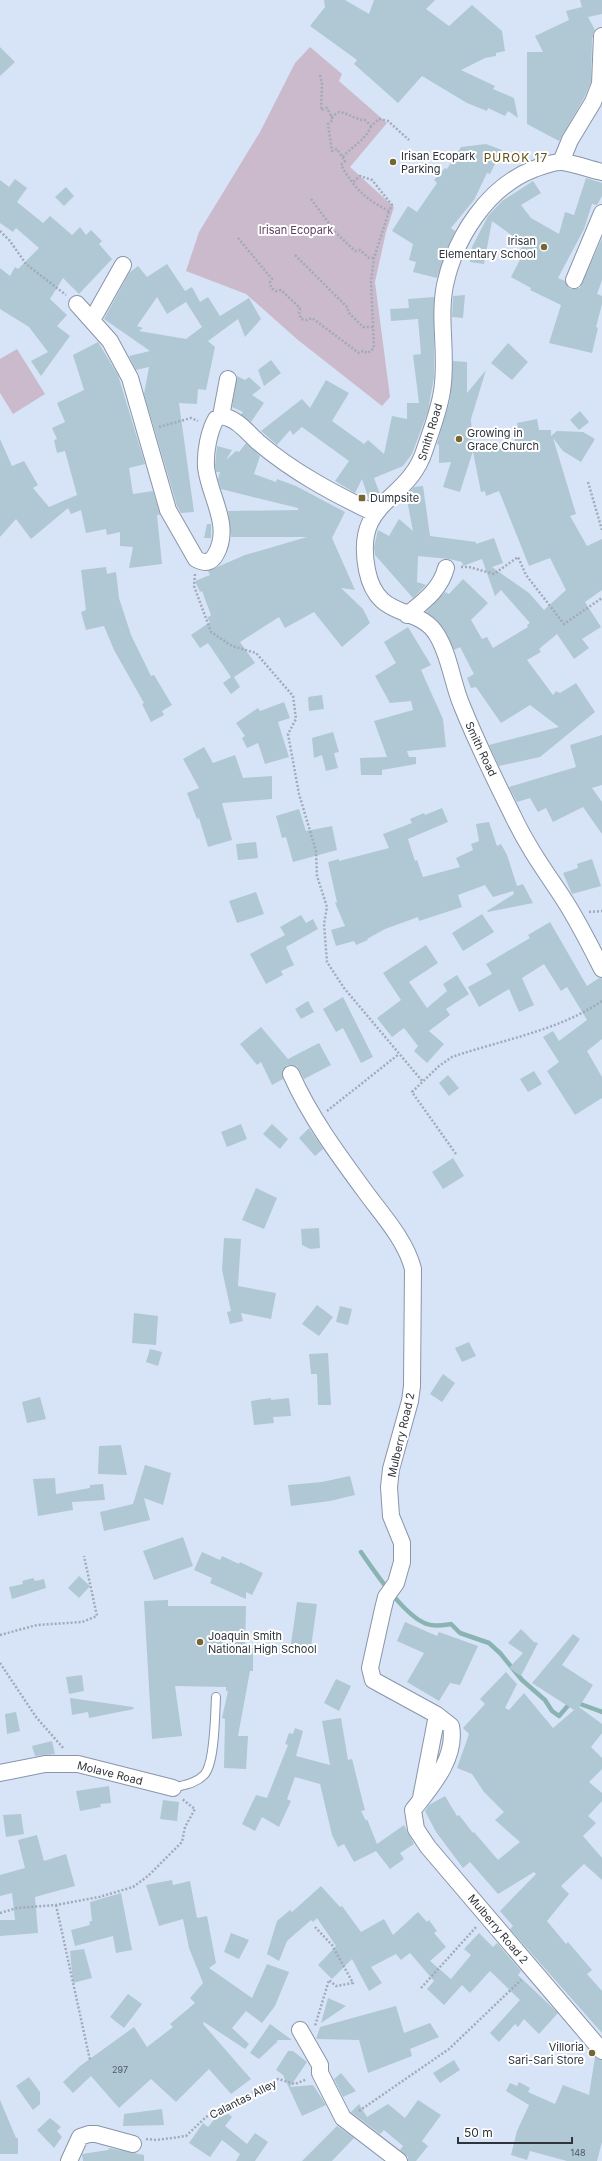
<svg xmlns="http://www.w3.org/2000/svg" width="602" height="2161" font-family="Inter,sans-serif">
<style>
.green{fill:#cbbacb}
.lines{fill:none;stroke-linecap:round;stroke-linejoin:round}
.stream{stroke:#8ab4b2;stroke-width:4.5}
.building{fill:#afc8d3;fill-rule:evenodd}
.service-casing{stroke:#8995a8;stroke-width:10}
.minor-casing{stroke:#8995a8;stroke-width:18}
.path{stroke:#a0aaba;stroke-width:2.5;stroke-dasharray:2 2;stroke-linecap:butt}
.service{stroke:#fff;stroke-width:8}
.minor{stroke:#fff;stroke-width:16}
.poi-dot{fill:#756633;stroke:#fff;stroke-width:1.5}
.labels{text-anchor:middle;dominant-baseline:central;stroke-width:4;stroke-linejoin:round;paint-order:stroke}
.number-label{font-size:9px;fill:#4f5962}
.poi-label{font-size:11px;fill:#2f343c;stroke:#fff;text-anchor:start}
.park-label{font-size:11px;fill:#623f64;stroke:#fff}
.street-label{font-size:11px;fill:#2f343c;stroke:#fff}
.neighbourhood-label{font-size:12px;letter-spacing:1px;fill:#615013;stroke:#fff}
</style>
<rect width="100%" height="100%" fill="#d7e4f8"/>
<path class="green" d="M310 47 342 74 339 81 387 123 350 167 394 207 386 232 375 282 390 397 382 406 298 340 246 294 186 271 199 232 260 132 295 63Z
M17 349 45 394 13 414 0 393V359Z"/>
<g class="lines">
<path class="stream" d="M361 1552C374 1571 405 1617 427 1624 435 1627 444 1625 451 1624L460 1633 489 1643 500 1653 522 1680 545 1700 552 1711 559 1716 572 1701 602 1712"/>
</g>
<path class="building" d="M324 0H345L369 14 374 0H435L426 9 449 26 472 5 502 31 505 51 496 53V56L485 58 461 70 495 86 493 89 514 98 518 118 508 111 505 116 488 108 487 111 467 103 422 76 398 103 354 64 357 60 310 26 325 7Z
M580 0H602V14L588 17 595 30 592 39 591 82 584 98 559 141 527 124V52H543L535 36 569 20 566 11 582 7Z
M0 47 15 62 0 76Z
M486 144 502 150 490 174 487 173 474 200 451 228 455 231 448 246 437 278 413 272 416 262 409 260 413 244 392 231 408 206 417 212 437 183 434 180 445 168 447 169 461 147Z
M586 178 602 183V196L597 205 592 204 584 229 558 278 565 281 570 289 580 288 602 238V280L597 294 602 296V304L596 327 598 328 592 353 549 343 561 305 530 290 531 288 511 277 524 252 520 250 524 244 492 221 484 264 470 262 472 247 488 216 502 201 533 181 541 193 521 205 531 218 559 234 565 212 574 215Z
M15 179 27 188 17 202 43 223 50 216 72 235 80 227 86 235 91 230 102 241 99 244 112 259 79 294 63 278 50 299 67 315 57 326 70 336 41 376 31 361 48 352 29 327 0 309V268L10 276 15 267 18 269 39 248 16 228 13 232 0 223V180L9 187Z
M66 187 74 196 64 206 55 197Z
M167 264 185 291 192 287 200 302 208 297 220 316 249 298 261 319 245 337 238 319 208 341 215 347 206 390 198 389 197 404 179 403 194 512 181 513 177 506 144 394 149 367 136 370 129 356 150 351 104 319 129 273 138 266 147 277ZM157 297 167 314 186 302 202 327 186 339 139 331 143 328 137 326Z
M465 295 463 318 452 317 453 296Z
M434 297V377L428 411 412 454 403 466 374 478 380 494 373 502 369 500 362 479 355 493 335 481 349 461 302 427 293 435 290 430 277 445 261 431 302 399 310 408 326 380 349 393 332 421 364 444 368 440 384 454 392 416 407 419V403H419L413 355 421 354 418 319 391 321 390 309 409 308 408 299Z
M98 342 118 375 145 464 129 468 133 494 153 491 160 515H157L162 564 129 568 133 547 120 546V532L107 535 106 529 86 533 81 510 71 514 68 508 31 539 16 519 0 537V439L12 466 24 461 38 485 33 488 49 507 77 495 65 451 57 453 54 440 57 439 52 428 65 422 57 403 84 390 73 355Z
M508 343 528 362 512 380 491 363Z
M271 360 281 373 264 386 258 370Z
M453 361 467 362V393L486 370 471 419 473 451 460 492 443 487 451 462 439 463V445L437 444 450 400Z
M237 376 245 380 249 377 261 388 252 395 264 403 251 422 241 414 243 412 232 407Z
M580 411 589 422 579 430 570 420Z
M537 419 539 430H551V436L557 431 583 432 595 439 581 462 563 451 553 438 576 514 570 516 587 546 602 539V590L585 602 601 627 582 639 589 648 574 659 557 634 539 649 541 652 527 660 553 695 556 691 560 693 576 683 595 712 540 757 499 766 489 745 559 727 530 705 501 723 476 687 471 688 467 678 474 674 460 647 454 650 444 629 436 619 426 612 445 592 449 594 463 579 488 603 471 620 482 639 487 637 493 648 528 627 527 625 530 623 501 590 495 596 482 559 463 566 462 562 449 559 418 556 417 582 426 585 413 598 375 555 374 547 378 530 389 536 399 519 413 531 406 495 414 487 423 486 430 536 476 542V544L494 538 503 563 492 567 529 593 544 610 566 590 550 558 529 566 499 491 486 496 485 491 481 492 473 452 515 445V437H520L517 423Z
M246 443 260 456 254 474 276 482 277 479 296 486 345 512 332 538 355 590 341 588 363 609 370 623 342 647 314 612 285 628 279 617 240 642 255 663 234 677 240 687 231 694 223 683 231 677 208 643 200 648 191 635 210 622 207 618 211 615 202 591 200 592 195 581 210 575 208 571 245 555 307 537H231L228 511 298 510V508L221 489 218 479 220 472H216L215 466 217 446 232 450 226 460 236 451 239 452Z
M207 524H211V538H204Z
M106 567 107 574 116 572 119 598 131 635 151 676 154 675 172 705 162 711 164 715 151 722 142 704 144 703 114 650 104 626 86 630 81 612 86 610 81 570Z
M408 627 431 665 421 670 443 719 446 747 407 751 409 757H416V764L382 770V775H361L360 758 387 757 374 721 413 710 411 701 390 703 375 676 396 663 384 642Z
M322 695 324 709 309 711 308 697Z
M284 702 290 718 278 722 289 757 265 764 258 743 247 748 242 738 245 736 236 723 258 708 260 711Z
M333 732 339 752 334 753 338 768 326 771 322 755 314 758 312 738Z
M602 735V785L592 788 602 802V834L583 807 553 822 546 808 538 812 530 798 517 802 509 787 576 767 570 745Z
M204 747 213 763 235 755 243 778 272 776V799L222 803 232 840 208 847 199 818 197 819 187 793 199 788 183 759Z
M442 808 448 822 408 839 415 861 417 860 423 877 460 867 456 858 473 850 471 844 479 841 476 824 489 822 497 846 501 844 507 855 517 886 523 884 533 903 488 912 487 911 514 894 513 891 493 897 485 885 458 895 462 907 419 921 418 917 385 929 367 939 368 940 356 945 354 941 336 946 331 930 345 926 335 903 337 902 328 862 339 859V861L389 848 383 834 412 823 410 819 424 813 425 815Z
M299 809 306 831 332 826 337 850 293 862 286 837 282 838 276 816Z
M256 842 258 858 238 860 236 844Z
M592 859 601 886 572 894 563 873 578 868 577 864Z
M256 892 264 914 237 923 229 901Z
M482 914 494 932 463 951 452 933Z
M301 915 306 923 313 919 318 929 286 947 294 965 281 971 283 975 266 984 250 954 285 935 280 927Z
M550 922 587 986 599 978H602V1039L587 1051 602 1077V1098L575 1115 547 1071 559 1062 543 1037 553 1031 559 1041 587 1020 567 987 561 991 544 964 522 978 534 1005 519 1012 509 989 479 1007 468 987 492 974 486 964 530 938 528 935Z
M426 945 438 963 409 982 427 1008 447 991 443 984 457 975 469 994 446 1009 450 1015 429 1031 444 1044 427 1063 414 1051 418 1046 404 1028 392 1037 377 1018 401 1000 383 973Z
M343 997 373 1057 361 1063 343 1028 336 1032 323 1009Z
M308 1001 314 1012 301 1019 295 1009Z
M261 1027 288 1059 319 1043 331 1065 304 1079 297 1066 287 1065 282 1073 283 1079 272 1085 261 1062 257 1065 240 1044Z
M534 1071 542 1084 528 1092 520 1079Z
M448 1075 459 1088 449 1096 439 1083Z
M241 1124 247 1139 227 1147 221 1132Z
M272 1124 288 1139 280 1149 263 1134Z
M309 1128 323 1149 315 1156 299 1138Z
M453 1158 464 1176 443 1189 432 1172Z
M256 1188 277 1198 264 1229 242 1220Z
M319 1228 320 1248 310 1249 302 1245 301 1229Z
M224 1238 241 1239 238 1286 276 1293 271 1319 241 1313 243 1321 230 1324 227 1312 231 1311 222 1270Z
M317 1305 333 1317 319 1336 302 1324Z
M340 1306 352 1309 348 1325 336 1322Z
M134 1313 158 1316 156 1345 132 1343Z
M469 1342 476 1356 462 1362 455 1348Z
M150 1349 162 1352 158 1366 146 1362Z
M328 1353 331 1405H318L317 1374H311L309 1354Z
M443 1374 455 1383 442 1402 430 1394Z
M40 1397 46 1419 27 1423 22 1402Z
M271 1398V1400L289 1398 291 1416 273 1417 274 1423 254 1425 251 1401Z
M121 1445 127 1475 98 1474 99 1446Z
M145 1465 171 1473 163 1505 144 1498 150 1520 104 1531 100 1512 133 1504Z
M350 1476 355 1495 330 1501 291 1506 288 1485 322 1482Z
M55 1478 56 1494 90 1488V1485L103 1484 105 1500 72 1502 73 1510 38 1516 33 1479Z
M183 1537 193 1566 154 1580 143 1551Z
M202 1552 220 1560 222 1556 239 1564 240 1562 263 1573 252 1595 246 1592V1599L210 1583 212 1578 194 1570Z
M79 1576 90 1586 79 1598 68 1588Z
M33 1578 35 1581 44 1579 46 1588 12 1599 9 1587 23 1584 22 1581Z
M168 1600V1606H246L245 1648H253V1671H250L238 1736H248L246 1769 224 1768 225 1719 222 1718 228 1691H226V1687L175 1686 182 1736 152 1739 144 1601Z
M297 1602 317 1604 311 1647 291 1644Z
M405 1622 437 1636 439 1632 478 1646 460 1685 450 1683 439 1701 407 1682 424 1653 397 1641Z
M521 1629 534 1642 538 1643 521 1676 509 1668 523 1653 508 1643Z
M573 1634 580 1639 562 1665 593 1685 579 1707 602 1724V1733L591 1747 602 1758V1769L589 1782 602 1793V1801L588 1816 596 1823 583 1836 602 1858V1880L584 1864 561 1886 569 1894 547 1921 566 1944 568 1942 592 1970 587 1974 602 1991V2033L510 1929 513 1926 500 1911 536 1874 534 1872 498 1894 470 1862 463 1868 436 1832 425 1811 429 1805 445 1796 457 1816 459 1815 473 1833 474 1832 498 1860 520 1842 495 1820 504 1812 484 1792 472 1774 457 1768 469 1734 463 1728 485 1704 480 1699 506 1672 517 1684 505 1708 509 1710 524 1693 553 1728 574 1710 532 1683Z
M82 1675 84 1691 69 1694 66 1677Z
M336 1679 351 1686 339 1711 324 1703Z
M70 1698 133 1707 134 1709 89 1718 88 1712 72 1715Z
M16 1712 20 1731 7 1734 5 1714Z
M341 1718 348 1760 352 1759 362 1799 365 1810 361 1811 366 1821 367 1819 377 1844 404 1825 414 1844 400 1853 404 1859 390 1869 376 1851 354 1862 344 1844 338 1847 332 1835 320 1784 295 1777 287 1799 291 1801 279 1827 262 1817 255 1831 242 1824 256 1795 267 1798 288 1745 285 1744 289 1733 293 1734 295 1728 303 1731 296 1756 330 1765 322 1721Z
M52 1741 55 1754 35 1756 32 1746Z
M109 1786 111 1803 100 1804 101 1807 80 1811 76 1791Z
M163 1800 179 1802 177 1821 160 1819Z
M21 1814 24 1834 6 1837 3 1815Z
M37 1835 44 1861 66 1854 75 1886 35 1897 38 1933 0 1936V1920H15L12 1893 0 1896V1875L25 1868 18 1840Z
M172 1880 173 1885 190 1881 197 1918 207 1916 216 1963 209 1968 252 1998 267 1964 289 1972 275 2006 262 2023 246 2011 232 2028 249 2044 245 2049 204 2022 203 2024 251 2079 231 2094 209 2069 176 2102 151 2079 119 2108 91 2076 73 2093 63 2082 80 2066 134 2027 147 2047 173 2027 170 2024 195 2003 190 1998 203 1983 189 1948 183 1919 159 1926 146 1885Z
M321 1886 340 1907 342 1906 361 1932 384 1919 393 1935 418 1912 427 1922 429 1920 437 1931 434 1933 446 1947 430 1961 451 1979 471 1955 464 1949 479 1933 493 1947 497 1943 521 1971 518 1975 558 2013 539 2034 524 2019 518 2027 515 2024 499 2042 490 2033 520 2000 490 1971 470 1993 462 1985 444 2005 427 1989 434 1981 410 1953 401 1960 396 1954 371 1967 382 1983 369 1991 352 1959 332 1979 318 1965 336 1946 317 1918 313 1922 311 1920 287 1941 279 1961 267 1954 277 1921 290 1910 292 1912Z
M121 1893 132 1950 116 1953 113 1936 75 1946 71 1930 90 1925 89 1922 92 1921 90 1902Z
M231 1933 249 1940 239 1959 224 1952Z
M84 1949 92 1978 73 1983 70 1951Z
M128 1994 142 2004 124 2028 110 2017Z
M328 1998 346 2006 321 2023Z
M396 2006 404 2033 430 2023 439 2037 410 2049 412 2056 368 2073 359 2040 316 2039 320 2027Z
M270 2024 292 2040H276L278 2041 259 2059 250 2053Z
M288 2051H293L307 2062 290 2087 313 2085 326 2105 302 2116 283 2075 276 2070Z
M595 2057 602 2060V2142L597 2161H567L530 2151 527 2160 511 2155 517 2131 529 2105 506 2091 510 2083 517 2086 519 2082 530 2088 528 2092 555 2104 563 2085 589 2095Z
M454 2060 460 2070 440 2083 433 2073Z
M341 2073 356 2091 343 2097 334 2079Z
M29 2077 40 2092V2104L33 2110 16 2086Z
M0 2100 16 2138H18V2154H0Z
M418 2100 441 2115 422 2141 428 2146 416 2161H408V2157L400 2150 403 2146 384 2130 380 2134 351 2112 359 2104 367 2117 388 2104 405 2118Z
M162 2109 164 2125 123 2126 124 2114Z
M223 2109 232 2117 225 2126 247 2144 255 2133 268 2142 255 2161H236L240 2154 222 2140 210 2157 189 2143 203 2123 208 2127Z
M50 2118 61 2127 57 2131 62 2137 54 2148 37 2130Z
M337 2126 354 2138 332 2161H302Z
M109 2148 144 2155V2161H83L82 2154 108 2150Z"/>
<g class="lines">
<defs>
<path id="service" d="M173 1788C183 1785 195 1784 204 1775 215 1764 215 1714 216 1697"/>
<path id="minor" d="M561 162 570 140 593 102 600 84 602 36
M602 172C589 169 576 164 563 162 554 161 542 166 534 169 487 187 455 238 445 285 438 320 448 356 442 391 439 411 431 431 425 449 408 504 353 498 367 570 377 622 419 604 437 635 450 656 452 683 462 706 477 743 495 780 513 816 527 846 545 871 563 898 578 921 590 945 602 969
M574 280 602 213
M77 304 110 341 130 378 168 510 196 559C205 564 211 563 216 554 232 525 209 496 206 467 205 452 209 431 216 419L221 416C237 418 247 432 258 442 293 472 333 493 374 513
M92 320 123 265
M221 416 228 379
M407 615C424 601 440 590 446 568
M291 1074C310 1117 339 1156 367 1194 384 1217 406 1241 413 1269L412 1386 410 1401 391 1469 389 1487 391 1516 402 1543V1562L396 1583 386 1597 383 1609 370 1668 373 1680 437 1715 451 1726C457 1758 431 1787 413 1810L416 1829 428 1847 602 2051
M0 1773 45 1764H78L173 1788
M421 1798 437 1715
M300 2030 320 2065V2073L343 2118 399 2161
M69 2161 80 2137 89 2134H96L133 2144"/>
</defs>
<use href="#service" class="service-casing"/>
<use href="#minor" class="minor-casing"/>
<path class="path" d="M320 75 322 84 321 110 327 108 333 120 328 124 332 151 337 149 345 161 341 165C354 188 365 199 389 211L392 205 372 180 360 176 352 183
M331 117 339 112C349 113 355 120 365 120L371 126 379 119 388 121 409 140
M343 157C352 146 366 140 371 126
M311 199 336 233 355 251 360 250 369 258H374
M0 231 10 241 26 264 66 295
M238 238 272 279 270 282 271 288 276 291 281 290 300 308 299 312 301 319 307 320 312 318 359 353 363 351 368 353 374 348 371 281 374 258 389 211
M295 255 348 308V312L363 327H373
M159 427 191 418 198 421
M588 482 602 530
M461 567H469L494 574 518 557 526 575 564 624 602 598
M195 574 194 586 211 632 232 646 256 653 293 696 296 719 288 734 299 794 316 851 317 876 327 907 324 924 327 962 344 988 423 1082
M589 912 602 911
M327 1111 399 1054
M456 1154 412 1092 439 1066 452 1057C501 1040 558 1031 602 1001
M0 1635 37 1625 82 1622 97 1616 84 1556
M0 1663 36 1717 64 1749
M56 1905 90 2060
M0 1913 17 1908 56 1905 99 1897 133 1887 148 1876 182 1842 185 1827 195 1809 182 1799
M315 1927 332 1945 353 1983 336 1986 329 1980 315 2026
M421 1988 477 1926
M359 2111 449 2049 521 1980
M146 2139 157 2140 186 2136 206 2117 278 2079 295 2084 307 2079"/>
<use href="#service" class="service"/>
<use href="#minor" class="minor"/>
</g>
<g class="poi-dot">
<circle cx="393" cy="162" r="4"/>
<circle cx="544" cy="247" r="4"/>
<circle cx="459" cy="439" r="4"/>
<rect x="358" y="494" width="8" height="8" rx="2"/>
<circle cx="200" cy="1642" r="4"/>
<circle cx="592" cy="2053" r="4"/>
</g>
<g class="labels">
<g class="number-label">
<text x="120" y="2069">297</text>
<text x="578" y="2152">148</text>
</g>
<g class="poi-label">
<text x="401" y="156">Irisan Ecopark<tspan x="401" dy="13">Parking</tspan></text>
<text x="536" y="241" text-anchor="end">Irisan<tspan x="536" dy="13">Elementary School</tspan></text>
<text x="467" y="433">Growing in<tspan x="467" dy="13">Grace Church</tspan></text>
<text x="370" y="498">Dumpsite</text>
<text x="208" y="1636">Joaquin Smith<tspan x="208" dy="13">National High School</tspan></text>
<text x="584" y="2047" text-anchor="end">Villoria<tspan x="584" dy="13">Sari-Sari Store</tspan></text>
</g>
<g class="park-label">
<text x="296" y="230">Irisan Ecopark</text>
</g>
<g class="street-label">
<text transform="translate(430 432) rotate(-73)">Smith Road</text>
<text transform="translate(481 749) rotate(65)">Smith Road</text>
<text transform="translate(401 1435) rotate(-77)">Mulberry Road 2</text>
<text transform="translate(110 1773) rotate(14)">Molave Road</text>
<text transform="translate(498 1929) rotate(50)">Mulberry Road 2</text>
<text transform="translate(243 2099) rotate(-27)">Calantas Alley</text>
</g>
<g class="neighbourhood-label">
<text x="516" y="157">PUROK 17</text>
</g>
</g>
<path d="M458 2137v6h114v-6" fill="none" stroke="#2f343c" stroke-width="2"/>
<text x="464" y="2137" font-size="12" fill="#2f343c" stroke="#ffffff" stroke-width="3" paint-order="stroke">50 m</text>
</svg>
